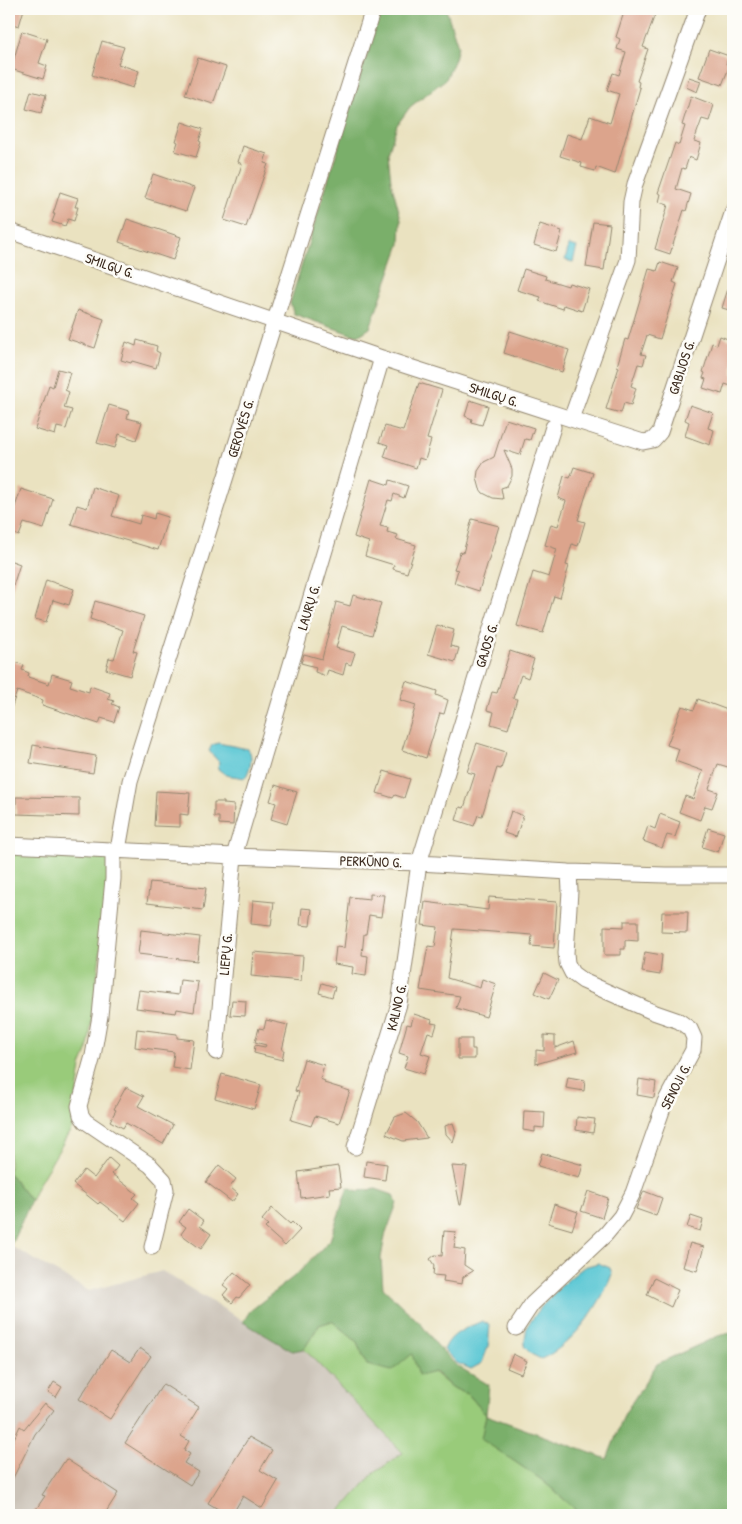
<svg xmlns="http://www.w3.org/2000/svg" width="742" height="1524" font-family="'Patrick Hand',sans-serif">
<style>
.industrial{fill:#cbc3b8}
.green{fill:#99cb7a;stroke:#6a7a4c}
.forest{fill:#7aaf6a;stroke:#5a6c44}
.water{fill:#5bc7d4;stroke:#4b7879}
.building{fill:#dca48c}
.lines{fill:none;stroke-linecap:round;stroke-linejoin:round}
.street-casing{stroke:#92866f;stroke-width:17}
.street{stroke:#fff;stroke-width:15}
.labels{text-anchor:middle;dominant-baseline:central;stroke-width:5;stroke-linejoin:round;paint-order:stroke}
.street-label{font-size:14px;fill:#3b2a1e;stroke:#fdfcf7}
</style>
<rect width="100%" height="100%" fill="#fdfcf7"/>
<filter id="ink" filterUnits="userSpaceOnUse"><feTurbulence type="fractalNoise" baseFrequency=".02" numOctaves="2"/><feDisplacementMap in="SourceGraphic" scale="10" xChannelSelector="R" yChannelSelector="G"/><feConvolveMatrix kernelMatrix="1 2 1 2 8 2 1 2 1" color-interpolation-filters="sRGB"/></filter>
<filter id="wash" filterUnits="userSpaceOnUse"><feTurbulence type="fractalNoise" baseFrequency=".0096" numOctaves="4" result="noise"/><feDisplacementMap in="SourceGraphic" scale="20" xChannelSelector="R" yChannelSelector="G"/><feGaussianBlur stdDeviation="1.12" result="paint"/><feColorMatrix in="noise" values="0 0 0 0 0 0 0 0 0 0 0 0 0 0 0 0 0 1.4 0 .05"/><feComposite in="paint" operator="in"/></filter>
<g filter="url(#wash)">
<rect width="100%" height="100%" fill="#eae2c0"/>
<path class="industrial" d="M11 1246 89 1291 162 1271 292 1351 304 1349 403 1453 373 1474 337 1515H9V1249Z"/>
<path class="green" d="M9 851 98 856 109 861 111 869 88 1049 81 1066 72 1128 38 1185 31 1201 9 1173Z
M332 1321 356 1341 367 1365 412 1354 451 1387 469 1395 486 1415 482 1439 542 1480 582 1515H337L373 1474 403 1453 304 1349 319 1325Z"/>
<path class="forest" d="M381 9H446L458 46 455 59 446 79 410 107 397 125 388 153 391 181 401 219 400 244 370 328 361 334 353 335 294 314 290 303Z
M9 1173 31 1201 9 1249Z
M348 1187 358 1191 376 1189 393 1195 397 1203 385 1236 381 1258 383 1288 421 1324 436 1344 456 1365 489 1385 486 1415 607 1459 625 1413 657 1364 718 1336 733 1332V1515H582L542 1480 481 1439 486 1415 469 1395 451 1387 435 1372 419 1376 412 1354 392 1371 367 1365 356 1341 332 1321 319 1325 304 1349 292 1351 243 1322 250 1311 297 1274 330 1240Z"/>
<path class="water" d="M569 245 577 247 573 262 565 260Z
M218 743 248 749C254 756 250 770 245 778L226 775 218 769 219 762 209 751 212 745Z
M598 1263 610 1268 612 1274C601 1305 572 1346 541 1359L531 1354 524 1346 527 1326 542 1306 566 1281 584 1267Z
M482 1321 490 1325 488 1347 482 1363 471 1369 457 1363 444 1350C450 1333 467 1328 482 1321Z"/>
<g id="blocks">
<path class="building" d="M13 9H24L19 26 9 23Z
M625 9H657L643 47 648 49 637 81 639 82 638 87 640 88 615 174 596 167 595 171 581 167 582 163 560 156 567 134 582 139 590 116 610 123 619 94 607 90 613 73 619 75 626 52 617 49 620 39 616 37Z
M22 31 47 39 39 63 47 66 43 79 11 69Z
M102 41 124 47 118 64 139 71 133 88 92 75Z
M709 49 729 56 726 64 730 65 722 85 699 77Z
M198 58 226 67 213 104 185 95Z
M689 77 701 81 697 92 686 87Z
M31 91 46 95 41 113 26 109Z
M691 96 714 105 709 121 702 119 694 141 701 143 696 160 689 157 685 169 682 168 676 189 691 194 686 211 684 210 670 254 655 249 668 205 659 202 661 194 658 193 675 143 679 145 685 126 682 125Z
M182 122 203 129 199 141 201 142 196 157 175 151 178 142 176 141Z
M243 146 267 154 264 163 268 164 246 227 224 220 242 164 238 162Z
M153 174 194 188 186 211 145 198Z
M60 192 78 198 75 207H78L74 221 68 219 65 226 52 222 55 214H53Z
M127 219 181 237 173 260 119 242Z
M593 222 610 224 604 270 586 267Z
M540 224 562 231 556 252 534 245Z
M660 262 678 268 673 282 677 284 660 339 647 335 641 354 646 355 643 365 638 364 631 386 636 388 631 405 624 403 621 413 606 409 619 367 617 366 625 339 628 340 649 269 657 271Z
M524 269 546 276 545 279 568 286 569 283 589 289 582 311 564 305 563 309 539 301 541 297 517 290Z
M731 279 733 280V311L722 308Z
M78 310 104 319 95 348 68 339Z
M510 331 569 350 562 372 504 353Z
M720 336 733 341V379L731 386 725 384 722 394 703 388 706 379 703 378 705 373 703 372 712 343 717 345Z
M137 340 157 346 156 351 160 353 156 368 132 361 131 363 121 360 126 342 136 346Z
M58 369 70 372 65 390 69 392 64 408 72 410 66 429 57 427 55 435 35 429 49 385 53 387Z
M419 383 442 390 427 439 431 440 425 460 419 458 416 468 384 457 388 445 379 442 385 426 403 431Z
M470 400 488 406 482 425 471 422 472 419 465 416Z
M109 405 129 411 127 418 142 422 136 440 119 434 115 448 97 443Z
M690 405 713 413 708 428 714 430 710 445 685 436 689 422 685 420Z
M506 419 534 428 530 440 525 439 520 455 504 450 512 469V476L507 486 501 488 503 499 493 498 483 493 480 489 477 478 478 471 484 462 494 457Z
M574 467 593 473 578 520 585 522 578 546 572 544 566 565 569 566 560 598 554 596 543 633 517 626 533 572 549 577 557 549 545 545 551 524 558 526 566 501 558 498 564 476 570 478Z
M371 479 389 485 390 480 408 486 404 498 394 494 392 501 388 500 380 526 388 528 387 532 398 535 396 539 416 545 407 573 393 569 394 565 365 556 369 542 354 537Z
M93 487 119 496 112 516 139 524 141 515 154 519 155 513 168 517 158 550 71 524 77 505 87 508Z
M21 489 53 499 44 529 24 523 19 536 9 532V525Z
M472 519 499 526 479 591 454 583 458 570 454 569 460 552 463 553Z
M9 560 20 564 11 592 9 591Z
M46 580 74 589 69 605 53 600 46 622 35 619Z
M353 595 381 603 372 635 342 626 336 648 355 653 351 665 346 663 343 675 328 670 326 676 315 672 316 667 301 663 304 654 322 659 336 602 350 606Z
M95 601 144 616 133 651 137 652 130 676 106 669 109 658 114 659 123 630 90 619Z
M437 625 454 630 450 646 459 648 455 662 428 654Z
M510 651 534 659 528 678 521 675 513 698 517 699 508 729 491 724 494 712 487 710 492 692 497 693Z
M9 660 24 665 22 670 29 673 28 677 49 684 52 674 72 680 70 686 89 692 90 686 110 693 108 699 114 701 112 704 119 707 114 722 101 718 99 724 42 705 43 700 17 691 11 709H9Z
M406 681 437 691 436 695 448 700 444 714 440 713 426 758 402 750 416 705 400 700Z
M698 699 733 712V763L731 768 718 764 709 789 718 792 712 808 705 806 700 820 679 812 685 796 693 799 703 771 675 761 679 749 667 745 682 706 694 710Z
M477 743 506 752 501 769 497 768 482 816 478 815 474 826 456 820 460 807 464 808 475 774 467 772Z
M33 745 96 756 93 773 30 763Z
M384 771 410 779 404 798 395 795 393 798 377 793Z
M275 785 297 792 287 824 271 819 276 803 270 801Z
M156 791 190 793 188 815 180 814V827L154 826Z
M16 797 79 798V816L16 814Z
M214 802H224V804L234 805 233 825 219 824V817H214Z
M511 811 523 816 516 837 504 833Z
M660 814 680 822 675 837 667 835 662 848 643 841 648 826 655 829Z
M708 828 724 833 718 852 702 847Z
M150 882 206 888 203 910 147 903Z
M370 894 384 895 381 917 369 915 366 934H364L362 955 368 956 366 976 352 974 353 967 334 964 336 947 344 948 350 897 370 899Z
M489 897 557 902 554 948 531 946 532 935 454 929 447 978 480 988 482 979 496 984 486 1017 456 1008 460 996 420 990 428 946 435 947 438 927 422 925 425 902 488 910Z
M253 900 274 902 271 926 251 924Z
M302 908 312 909 310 926 300 925Z
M662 912H688L687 933 661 932Z
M624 921H638V941L625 940V949H621V955H604V926L624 927Z
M141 930 200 937 197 961 138 954Z
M253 952 303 956 301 981 251 976Z
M645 952 662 955 660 975 642 972Z
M544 973 558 980 549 999 535 993Z
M180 980 198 982 194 1012 177 1009 176 1013 136 1008 139 990 178 995Z
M322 983 335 987 332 997 319 993Z
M232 1000 246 1001 245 1016 230 1015Z
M414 1014 432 1020 431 1023 437 1024 434 1034 428 1032 421 1053 430 1056 424 1074 404 1068 408 1056 399 1053 407 1024 411 1025Z
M266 1020 288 1025 282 1050H284L282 1060 254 1053 255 1045 265 1047 266 1045 255 1042 259 1028 264 1029Z
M137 1029 177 1034V1038L194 1040 190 1070 172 1067 174 1052 135 1047Z
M544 1035 555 1036V1048L574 1041 577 1052 536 1064V1050L544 1051Z
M458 1039H472V1049H475V1059H458Z
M304 1059 324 1065 320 1079 325 1081 324 1083 350 1091 339 1123 315 1116 311 1126 291 1120 299 1092 295 1091Z
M222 1074 261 1085 254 1109 215 1098Z
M568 1077 585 1080 584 1091 566 1088Z
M639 1079 656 1082 654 1098 637 1095Z
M126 1087 144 1096 138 1106 173 1125 163 1144 126 1123 123 1128 110 1121 116 1110 114 1109Z
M524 1111 545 1112 544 1128 535 1127V1132L523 1130Z
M406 1113 417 1122 427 1138 403 1141 386 1134 395 1117Z
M577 1117 595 1119 593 1133 576 1130Z
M453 1123 456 1132 453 1142 446 1134 445 1126Z
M542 1153 583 1165 579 1178 538 1166Z
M109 1158 118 1166 112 1174 137 1194 133 1198 139 1203 125 1221 100 1202 98 1204 73 1184 84 1170 94 1178Z
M366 1161 387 1164 385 1180 364 1177Z
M219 1165 236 1179 230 1187 238 1194 232 1202 206 1182Z
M338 1166 341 1187 329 1188 330 1194 301 1198 298 1172Z
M452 1166 467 1167 461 1205H460Z
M588 1191 608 1198 602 1218 581 1211Z
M644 1191 662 1198 656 1216 636 1209Z
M554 1204 578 1212 572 1230 548 1223Z
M272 1208 290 1224 292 1222 300 1230 285 1246 265 1228 268 1225 262 1220Z
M188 1209 204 1221 200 1226 211 1234 201 1249 181 1234 186 1227 179 1222Z
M691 1216 703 1220 700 1231 687 1227Z
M444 1231 456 1232 454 1248 465 1250 464 1265 473 1271 463 1277 462 1284 443 1281 444 1276 433 1275 434 1265 430 1259 435 1255 442 1256Z
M690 1243 704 1247 697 1271 683 1267Z
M234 1272 250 1285 239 1298 237 1297 232 1303 223 1295 228 1289 223 1285Z
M654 1278 678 1290 671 1307 647 1295Z
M140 1348 151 1356 110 1419 79 1399 111 1350 130 1362Z
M513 1354 527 1361 521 1374 507 1368Z
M54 1382 62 1387 56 1397 48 1392Z
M163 1384 199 1407 181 1436 189 1441 184 1450 190 1454 184 1463 199 1472 190 1485 125 1443Z
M45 1403 54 1410 35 1434 9 1486V1449L20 1426 24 1429Z
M249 1437 272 1450 260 1470 278 1481 262 1508 243 1496 232 1515H228L208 1503Z
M66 1459 118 1493 104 1515H32L45 1496 42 1495Z"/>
</g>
</g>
<g filter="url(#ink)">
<use href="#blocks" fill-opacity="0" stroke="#92866f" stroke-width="1"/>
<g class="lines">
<defs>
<path id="street" d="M9 231 382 358 571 419 628 260 631 202 635 184 698 9
M571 419 643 442 653 440 660 432 733 211
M9 845 234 856 419 863 569 872 665 875H733
M113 850V879L100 1016 93 1056 79 1106 81 1115 85 1121 150 1165 164 1180 166 1190 152 1247
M118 850 130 781 373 9
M216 1052 234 856 382 358
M355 1147 399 1004 419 863 553 427
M516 1328 532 1304 606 1234 621 1216 633 1193 665 1102 693 1050 694 1038 690 1029 679 1021 653 1012 583 981 572 973 567 963 566 953 570 891 569 872"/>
</defs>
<use href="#street" class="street-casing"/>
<use href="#street" class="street"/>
</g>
</g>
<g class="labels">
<g class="street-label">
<text transform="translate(110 265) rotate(19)">SMILGŲ G.</text>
<text transform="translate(681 367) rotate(-72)">GABIJOS G.</text>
<text transform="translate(494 394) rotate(18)">SMILGŲ G.</text>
<text transform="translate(240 428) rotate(-73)">GEROVĖS G.</text>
<text transform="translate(308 607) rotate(-73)">LAURŲ G.</text>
<text transform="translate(486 645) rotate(-73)">GAJOS G.</text>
<text transform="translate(371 861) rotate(2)">PERKŪNO G.</text>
<text transform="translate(225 954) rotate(-85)">LIEPŲ G.</text>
<text transform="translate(396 1007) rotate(-77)">KALNO G.</text>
<text transform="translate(675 1086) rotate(-63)">SENOJI G.</text>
</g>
</g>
<rect width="742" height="1524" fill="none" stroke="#fdfcf7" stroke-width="30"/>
</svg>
